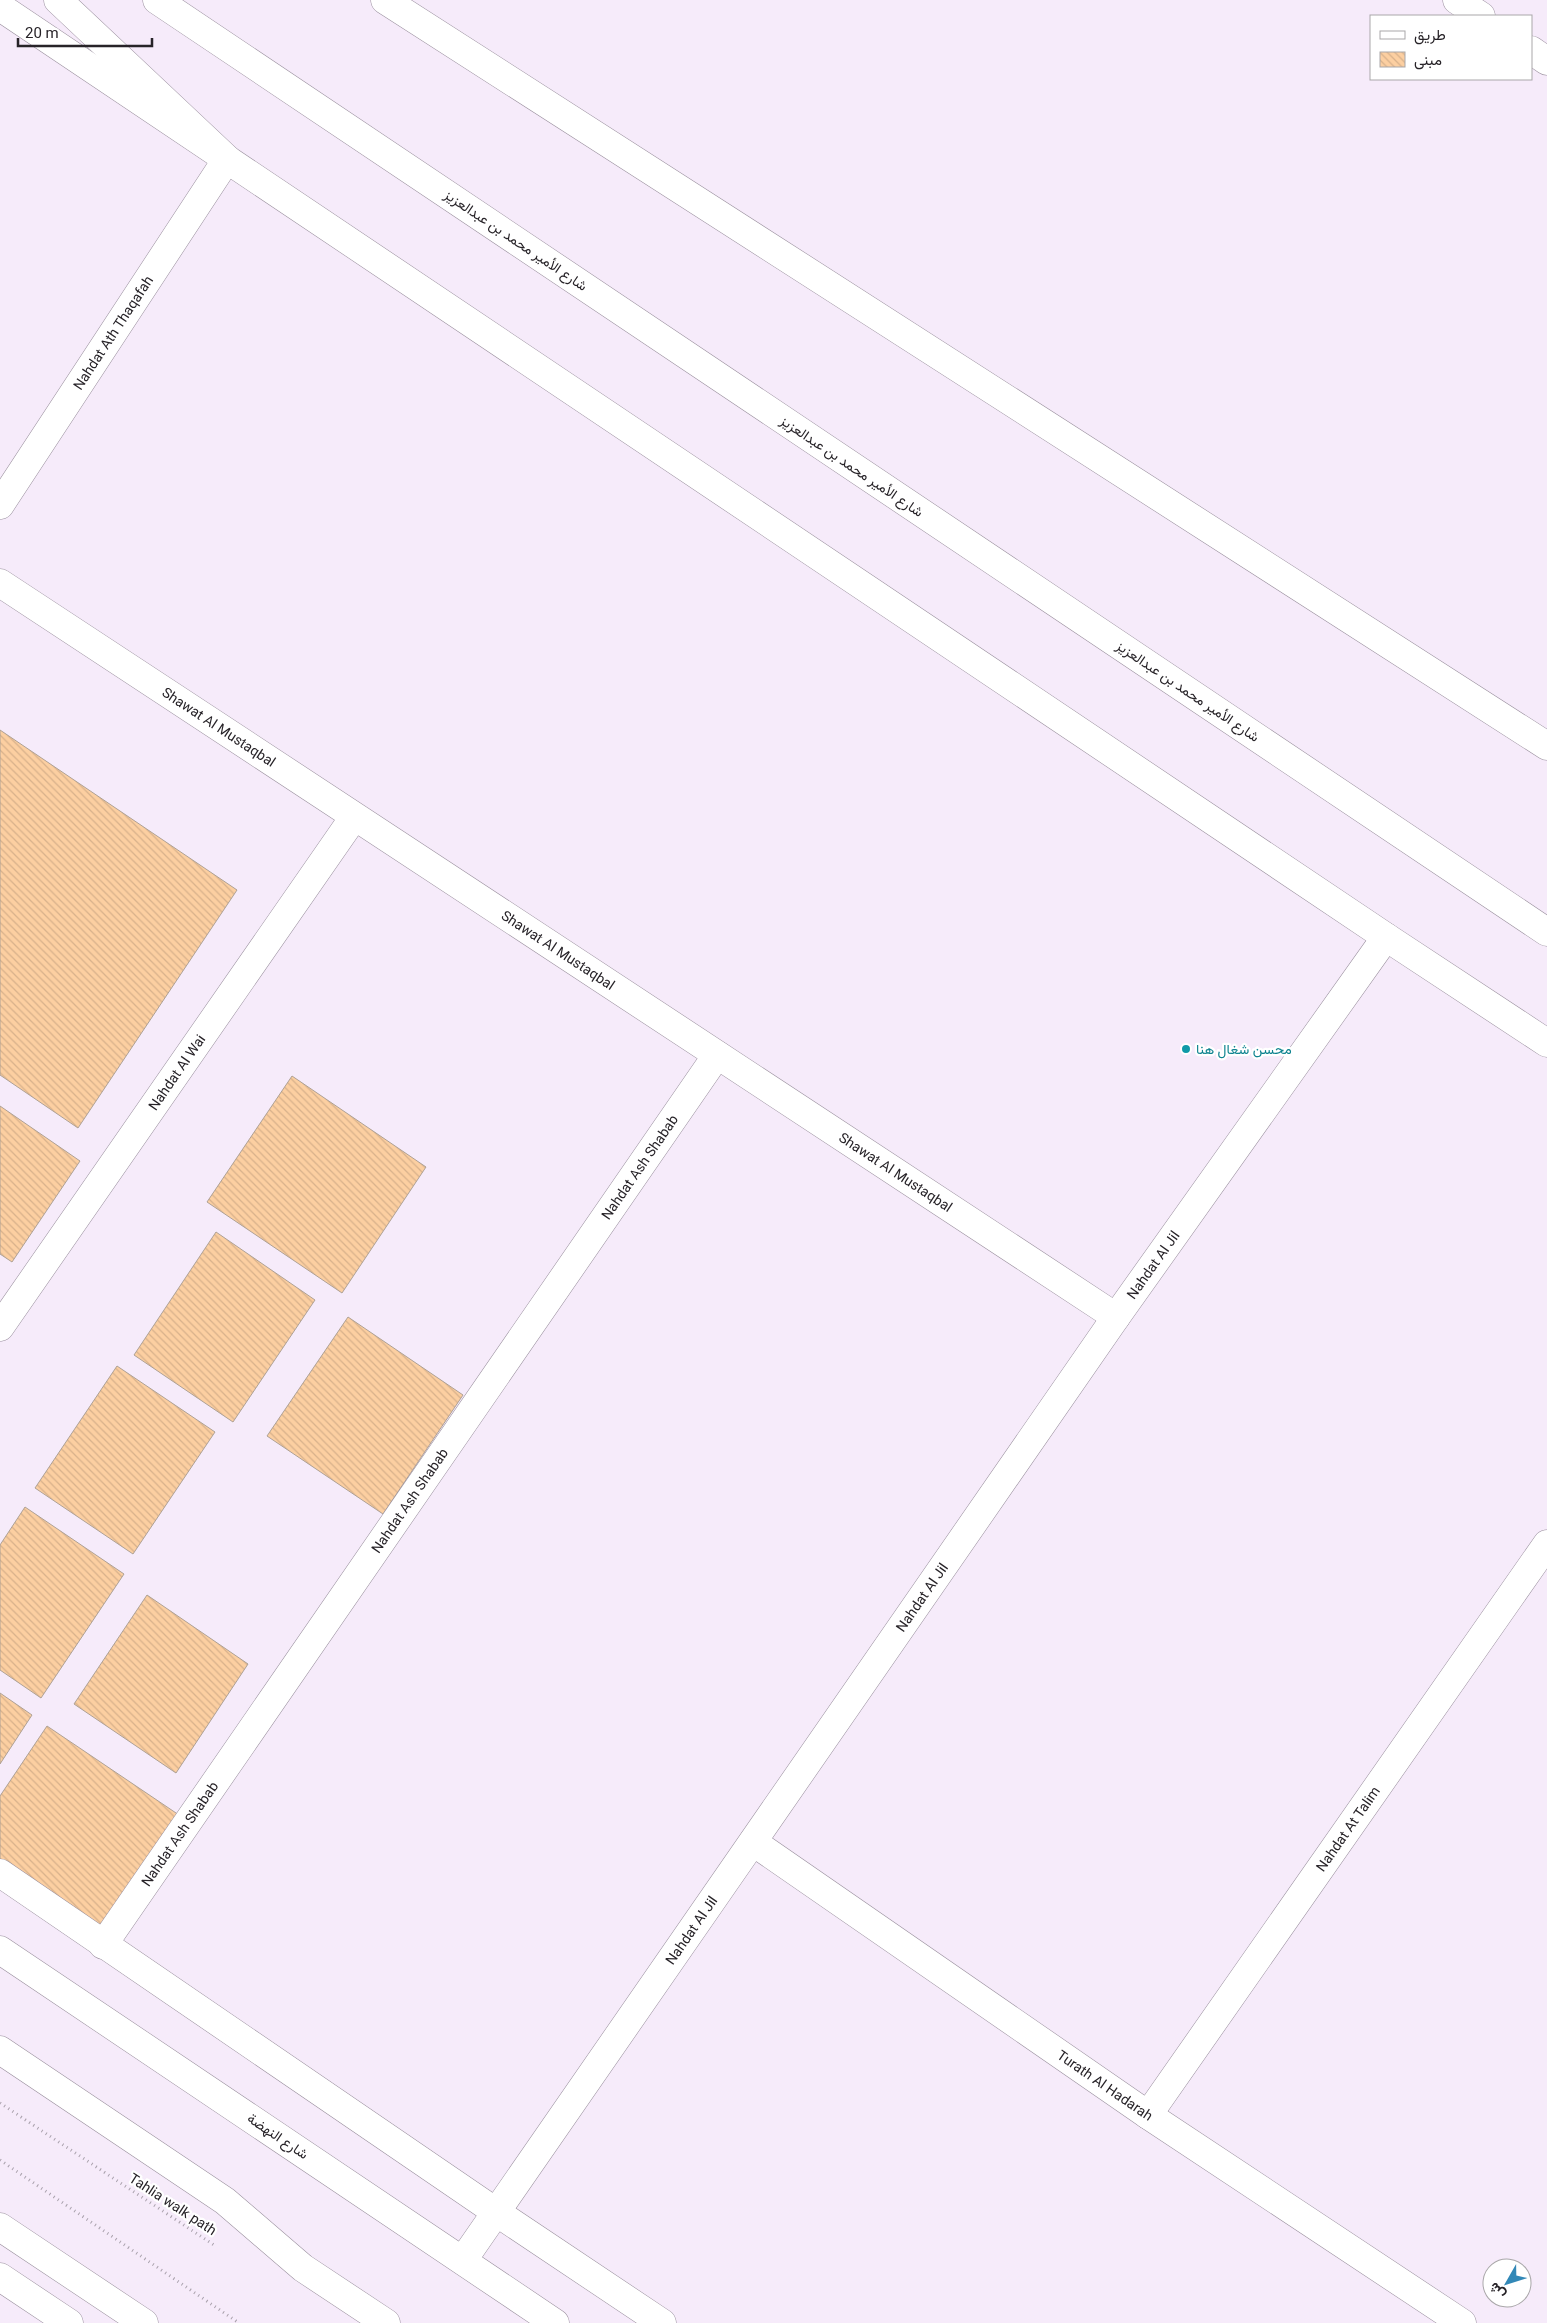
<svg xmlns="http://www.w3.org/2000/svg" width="1547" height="2323" font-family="Roboto,Vazirmatn,sans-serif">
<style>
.building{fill:url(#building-back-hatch);stroke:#aea195}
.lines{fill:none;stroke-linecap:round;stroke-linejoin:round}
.minor-casing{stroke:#9a909e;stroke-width:29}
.major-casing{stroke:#9a909e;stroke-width:29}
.path{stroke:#a9a1ac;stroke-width:3;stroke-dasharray:1 4;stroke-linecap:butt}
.minor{stroke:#fff;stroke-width:28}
.major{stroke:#fff;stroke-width:28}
.culture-dot{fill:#0f9aa8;stroke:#fff;stroke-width:2}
.labels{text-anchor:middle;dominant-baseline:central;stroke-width:4.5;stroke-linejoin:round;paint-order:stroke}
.street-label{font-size:14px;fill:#272328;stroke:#fff}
.culture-label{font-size:14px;fill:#0d838f;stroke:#fff;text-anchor:start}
</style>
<defs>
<pattern id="building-back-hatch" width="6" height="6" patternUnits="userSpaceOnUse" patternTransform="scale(1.25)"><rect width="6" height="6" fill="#fccfa1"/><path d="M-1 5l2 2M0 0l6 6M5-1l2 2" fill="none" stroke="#d8b18b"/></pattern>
</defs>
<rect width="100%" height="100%" fill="#f6ebfa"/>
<path class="building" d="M0 730 237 890 78 1128 0 1075Z
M292 1076 426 1167 342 1293 207 1202Z
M0 1106 80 1161 12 1262 0 1254Z
M216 1232 315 1300 233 1422 134 1355Z
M348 1317 463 1395 383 1514 267 1436Z
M117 1366 215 1432 133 1554 35 1488Z
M25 1507 124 1574 41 1698 0 1670V1545Z
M147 1595 248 1664 176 1773 74 1704Z
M0 1693 32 1715 0 1764Z
M47 1726 179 1815 101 1930 0 1862V1796Z"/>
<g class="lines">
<defs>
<g id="minor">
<path d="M1457 0 1481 16"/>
<path d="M1531 50 1547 61"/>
<path id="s1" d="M0 505 227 159 58 0"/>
<path id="s2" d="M0 583 1116 1317"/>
<path id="s3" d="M0 1327 354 817"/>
<path id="s4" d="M753 1842 1148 2115 1462 2323"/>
<path d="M0 1873 496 2212 662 2323"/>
<path id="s5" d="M103 1945 717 1055"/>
<path d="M0 1950 555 2323"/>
<path d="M0 2050 225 2201 303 2268 386 2323"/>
<path id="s6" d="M1148 2115 1547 1544"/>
<path d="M0 2227 144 2323"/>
<path id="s7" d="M463 2260 1116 1317 1386 937"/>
<path d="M0 2277 69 2323"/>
</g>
<path id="major" d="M157 0 1547 932
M385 0 1547 746
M0 7 1386 937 1547 1043"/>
</defs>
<use href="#minor" class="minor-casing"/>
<use href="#major" class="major-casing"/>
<path class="path" d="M0 2103 214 2245
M0 2160 239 2323"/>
<use href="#minor" class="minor"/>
<use href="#major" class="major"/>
</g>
<circle class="culture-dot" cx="1186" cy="1049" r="5"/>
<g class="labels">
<g class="street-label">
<text transform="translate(516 240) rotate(34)">شارع الأمير محمد بن عبدالعزيز</text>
<text stroke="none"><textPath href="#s1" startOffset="206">Nahdat Ath Thaqafah</textPath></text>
<text transform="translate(852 466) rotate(34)">شارع الأمير محمد بن عبدالعزيز</text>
<text transform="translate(1188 691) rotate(34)">شارع الأمير محمد بن عبدالعزيز</text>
<text stroke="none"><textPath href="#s2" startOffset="262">Shawat Al Mustaqbal</textPath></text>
<text stroke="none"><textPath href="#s2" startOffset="668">Shawat Al Mustaqbal</textPath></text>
<text stroke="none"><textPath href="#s3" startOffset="310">Nahdat Al Wai</textPath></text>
<text stroke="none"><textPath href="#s5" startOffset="945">Nahdat Ash Shabab</textPath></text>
<text stroke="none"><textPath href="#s2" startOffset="1072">Shawat Al Mustaqbal</textPath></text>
<text stroke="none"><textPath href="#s7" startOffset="1211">Nahdat Al Jil</textPath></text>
<text stroke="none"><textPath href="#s5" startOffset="540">Nahdat Ash Shabab</textPath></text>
<text stroke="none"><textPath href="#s7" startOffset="806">Nahdat Al Jil</textPath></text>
<text stroke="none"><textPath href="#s6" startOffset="349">Nahdat At Talim</textPath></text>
<text stroke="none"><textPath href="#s5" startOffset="135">Nahdat Ash Shabab</textPath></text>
<text stroke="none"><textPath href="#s7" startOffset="401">Nahdat Al Jil</textPath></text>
<text stroke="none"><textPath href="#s4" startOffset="428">Turath Al Hadarah</textPath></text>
<text transform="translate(278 2136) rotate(34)">شارع النهضة</text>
<text transform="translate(173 2204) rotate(33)">Tahlia walk path</text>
</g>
<g class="culture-label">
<text x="1196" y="1049">محسن شغال هنا</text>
</g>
</g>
<rect x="1370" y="15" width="162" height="65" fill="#ffffff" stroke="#a9a7a9"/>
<rect x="1380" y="31" width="25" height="8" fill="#ffffff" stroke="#a9a7a9"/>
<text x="1414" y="40" font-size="15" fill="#272328">طريق</text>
<rect x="1380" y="52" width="25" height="15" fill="url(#building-back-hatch)" stroke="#a9a7a9"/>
<text x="1414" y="65" font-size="15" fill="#272328">مبنى</text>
<g transform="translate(1507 2283) rotate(231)"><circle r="24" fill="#ffffff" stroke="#a9a7a9"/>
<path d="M0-4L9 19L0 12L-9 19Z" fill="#3288b7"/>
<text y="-8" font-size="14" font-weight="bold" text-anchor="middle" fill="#272328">ش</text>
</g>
<path d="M18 38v8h134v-8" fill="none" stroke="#272328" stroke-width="2.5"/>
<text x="25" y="38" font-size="15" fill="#272328" stroke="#ffffff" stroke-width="4" paint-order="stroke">20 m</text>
</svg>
